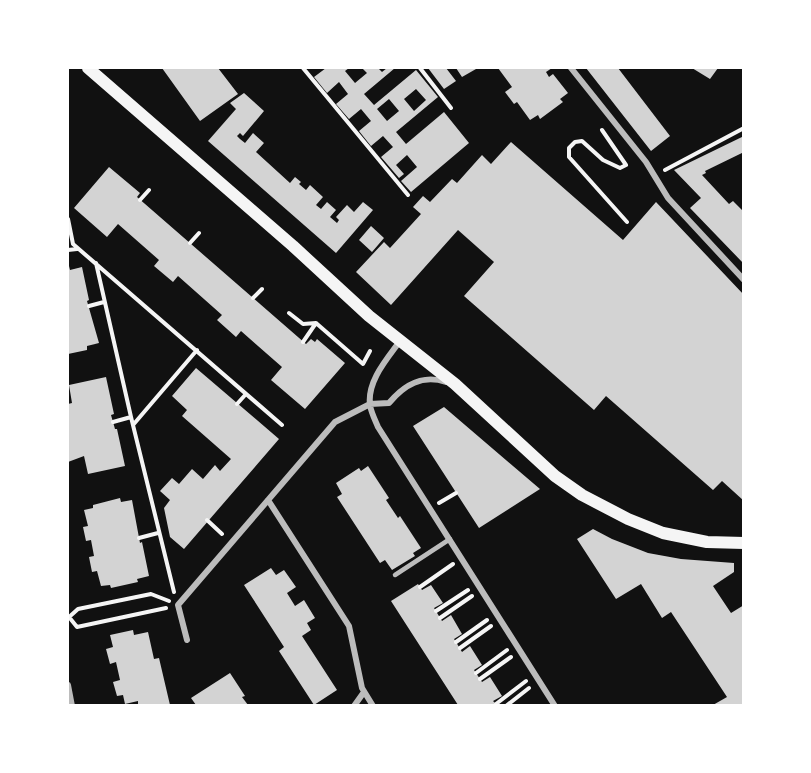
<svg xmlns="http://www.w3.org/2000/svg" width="811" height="773" font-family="'IBM Plex Serif',serif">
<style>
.building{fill:#d3d3d3;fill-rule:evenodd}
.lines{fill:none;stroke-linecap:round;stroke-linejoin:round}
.path{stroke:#f5f5f5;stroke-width:4}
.service{stroke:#bcbcbc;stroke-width:4.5}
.minor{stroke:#bcbcbc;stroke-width:6}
.secondary{stroke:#f5f5f5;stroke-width:12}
</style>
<rect width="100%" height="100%" fill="#111"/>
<path class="building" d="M162 68H218L238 94 200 121Z
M326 68H349L345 71 355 83 367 73 362 68H378L382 72 387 68H395L364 94 374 105 416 70 438 97 396 132 406 144 444 112 469 143 411 192 401 181 417 167 407 155 396 165 404 174 399 178 381 157 393 147 383 136 371 146 359 131 371 121 361 109 349 119 336 104 348 94 339 82 327 93 314 77ZM416 89 426 100 414 111 404 99ZM389 99 399 111 387 121 377 109Z
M428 68H446L456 81 444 89Z
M456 68H474L476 69 462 77Z
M498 68H552L546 72 549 77 553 74 568 93 560 99 563 102 540 119 538 115 530 120 517 102 514 104 505 92 512 87Z
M586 68H618L670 136 651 151Z
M692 68H718L710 79Z
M244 93 264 111 243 136 240 133 237 136 240 139 245 143 253 133 264 143 256 152 290 183 295 177 301 182 299 184 306 190 310 185 323 197 316 205 321 209 327 202 336 210 330 217 337 223 339 220 336 217 347 205 354 212 363 202 373 210 336 253 208 141 236 109 230 103Z
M744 136V152L705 171 706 173 702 175 729 204 733 201 744 212V264L690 208 701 198 674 170Z
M511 142 623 240 656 202 744 295V501L722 481 713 490 606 396 594 410 464 296 494 262 458 230 391 305 356 272 384 242 390 248 421 214 413 207 423 196 430 202 452 179 457 183 482 155 491 164Z
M109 167 140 193 137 197 306 344 311 339 315 342 317 339 345 363 305 409 271 380 282 367 241 331 236 337 217 320 222 315 178 276 173 282 154 266 159 260 118 224 107 237 74 208Z
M371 226 384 238 372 252 359 240Z
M68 262 70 270 82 267 89 300 87 301 99 343 87 346V350L68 354Z
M196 368 279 439 184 549 170 537 164 508 170 500 160 491 172 478 179 484 192 469 203 479 215 465 220 471 231 459 182 416 187 410 172 396Z
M106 377 114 414 111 415 115 429H117L125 466 88 474 84 456 68 462V404L72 403 69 385Z
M444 407 540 489 479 528 413 426Z
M368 466 389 498 386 500 398 518 400 516 421 548 413 553 415 556 392 570 385 560 380 563 337 497 342 494 336 483 359 468 361 471Z
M120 498 121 502 132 500 140 543 142 542 149 576 137 579 138 582 111 588 110 585 101 586 97 571 92 572 89 557 94 556 91 540 86 541 83 527 88 526 84 510 93 508V505Z
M593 529 612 539 648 553 681 559 734 563V572L713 586 731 613 744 605V705H713L727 697 671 612 662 618 641 584 616 599 577 539Z
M271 568 276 575 284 570 296 587 287 593 295 606 304 600 315 618 307 623 311 630 302 636 337 690 314 705 279 651 284 647 244 585Z
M418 584 422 590 431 585 443 603 434 608 442 621 451 615 462 634 454 639 456 642 462 652 470 646 482 665 474 670 482 682 490 677 502 696 493 701 497 705H458L391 601Z
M133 630 134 635 148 632 154 659 159 658 170 705H138V701L125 704 123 695 117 696 113 682 120 680 116 662 110 664 106 649 113 647 110 635Z
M230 673 245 696 242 697 248 705H196L191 698Z"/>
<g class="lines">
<path class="path" d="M303 68 408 195
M420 68 451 108
M602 130 626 165 620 168 603 160 582 141 575 142 569 148V157L627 222
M665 170 744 128
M140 200 149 190
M68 219 73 244 282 425
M190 243 199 233
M68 250 77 249
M96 263 131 417 174 592
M253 298 262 289
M89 306 104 302
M289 313 303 324 316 323 363 364 370 351
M303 342 316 323
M237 404 246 394
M113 422 131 417
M133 425 197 350
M439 503 456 493
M207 520 222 534
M139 538 158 533
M420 587 453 564
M436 611 468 590
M69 617 77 627 166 608
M68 618 78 609 151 594 169 601
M440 618 472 596
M456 642 487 620
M460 648 491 626
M476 673 507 650
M480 679 511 657
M496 704 526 681
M506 706 529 688"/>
<path class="service" d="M395 575 450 539"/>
<path class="minor" d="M571 68 646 162 668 198 744 280
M400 341C387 359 367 381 370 405 371 412 375 420 378 427L555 706
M268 500 349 626 362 688 373 706
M187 640 178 605 335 422 370 404 389 403C404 385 422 374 446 382
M68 685 72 706
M354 706 364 692"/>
<path class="secondary" d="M88 68 293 246 369 316 455 384 555 476 582 495 628 519 663 533 707 542 744 543"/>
</g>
<rect width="811" height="773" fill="none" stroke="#ffffff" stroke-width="138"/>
</svg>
